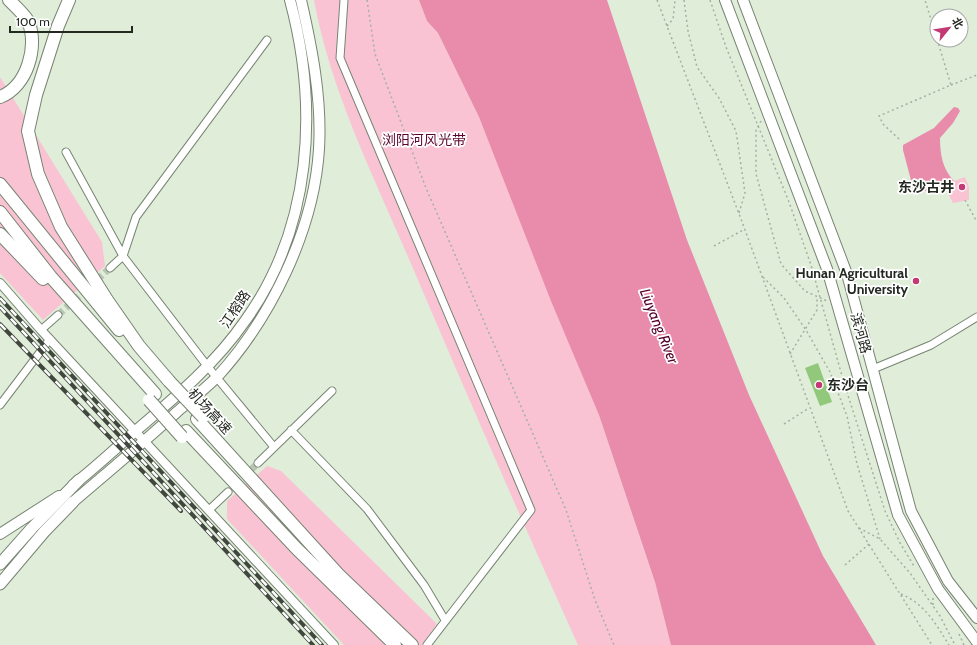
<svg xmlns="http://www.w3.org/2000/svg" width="977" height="645" font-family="Cabin,'Noto Sans SC',sans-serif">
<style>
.green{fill:#fac3d3}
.water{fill:#e98baa}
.building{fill:#92c87b}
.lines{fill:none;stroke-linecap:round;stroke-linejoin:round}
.minor-tunnel{stroke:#b9c6b4;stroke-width:7;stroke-dasharray:7 3.5;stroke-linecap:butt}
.minor-casing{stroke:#778472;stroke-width:9}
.tertiary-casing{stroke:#778472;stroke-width:10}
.secondary-casing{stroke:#778472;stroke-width:12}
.primary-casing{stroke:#778472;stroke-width:13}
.motorway-casing{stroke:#778472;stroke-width:14}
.path{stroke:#a5b0a0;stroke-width:1.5;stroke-dasharray:2 3;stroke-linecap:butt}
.minor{stroke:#fff;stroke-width:7}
.tertiary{stroke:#fff;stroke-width:8}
.secondary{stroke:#fff;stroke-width:10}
.primary{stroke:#fff;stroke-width:11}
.motorway{stroke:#fff;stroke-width:12}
.rail-casing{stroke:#41473e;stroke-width:4}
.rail{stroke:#fff;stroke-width:2.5;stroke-dasharray:8;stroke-linecap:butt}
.motorway-bridge-casing{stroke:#778472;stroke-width:14;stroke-linecap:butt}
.motorway-bridge{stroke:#fff;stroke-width:12}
.poi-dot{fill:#c33973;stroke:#fff;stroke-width:1.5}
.labels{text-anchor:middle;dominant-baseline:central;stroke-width:3.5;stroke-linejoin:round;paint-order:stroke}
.park-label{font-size:14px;fill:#5b052e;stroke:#fff}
.poi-label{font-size:14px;font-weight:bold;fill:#232821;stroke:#fff;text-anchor:end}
.street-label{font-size:14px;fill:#232821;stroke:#fff}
.water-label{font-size:15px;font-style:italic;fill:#56002b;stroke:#fff}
</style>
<rect width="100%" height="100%" fill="#dfedd9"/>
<path class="green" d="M314 0H419L427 21 438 33 479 117 599 415 655 582 671 645H578C521 519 466 393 412 266 375 179 331 93 314 0Z
M0 77 102 242 105 266 43 320 0 273Z
M965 177 969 187V200L953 203 944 187 954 181Z
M267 466 281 471 437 624 422 645H344L227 519V501Z"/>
<path class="water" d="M419 0H607L687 240 749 395 823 556 876 645H671L655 582 599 415 551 301 479 117 438 33 427 21Z
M954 107 958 108 960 111 953 123 940 138C940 153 942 169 954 181L944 187 919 192 912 184 903 150V145L934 128Z"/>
<path class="building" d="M818 363 832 402 820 406 805 368Z"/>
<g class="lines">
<path class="minor-tunnel" d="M58 315 110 268
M228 492 258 463"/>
<defs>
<path id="minor" d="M344 0 340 58 531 510 427 645
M66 152 123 256 208 367 274 447
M110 268 123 256 136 217 267 40
M41 330 58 315
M873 369 931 345 977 317
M0 405 50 339
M291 430 367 509 424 585 445 620
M258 463 332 391
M209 510 228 492"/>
<path id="tertiary" d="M0 283 41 330 334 645"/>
<path id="secondary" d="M725 0 827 269 898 515 938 589 977 642
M743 0 847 274 911 511 948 581 977 618
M73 485C96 467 117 447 139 428 178 395 216 363 245 321 312 228 319 108 290 0
M73 502C108 472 144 442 178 411 191 400 205 389 217 377 271 318 314 230 319 149 322 99 312 48 301 0
M0 534 59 496"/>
<path id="primary" d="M0 564 32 528 79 480
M0 584 44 532 73 502"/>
<path id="motorway" d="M69 0 58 26 36 95 28 131 38 174 61 227 107 300 139 346 169 381
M0 97C27 87 39 46 28 21 24 14 15 6 9 0
M0 184 119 330
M0 212 51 277 155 394
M0 234 43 279
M197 419 338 574 412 645
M186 431 297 549 395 645"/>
</defs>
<use href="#minor" class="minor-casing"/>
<use href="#tertiary" class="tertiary-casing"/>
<use href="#secondary" class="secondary-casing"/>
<use href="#primary" class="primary-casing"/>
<use href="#motorway" class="motorway-casing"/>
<path class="path" d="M367 0 375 54 426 188 566 510 595 600 614 645
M657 0 741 219 848 511 932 645
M684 0 688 31 697 67 719 98 736 131 745 193 739 213
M710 0 726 47 789 202 811 265 844 383 885 511 900 543 914 566
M667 26 673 19 675 0
M951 85 977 75
M761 121 756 130V174L781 264 805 291 827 301
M899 139 883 124 879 116 951 85 925 0
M965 200 977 222
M714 246 745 229
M763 277 784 298 806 330 830 372 847 416 857 464 880 539
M790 354 817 310V297
M784 424 809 408
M859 528 880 539 910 573 940 616 955 645
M845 565 869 544
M901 594C925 604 936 624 949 645
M933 598V606
M959 634 964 645"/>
<use href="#minor" class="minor"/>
<use href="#tertiary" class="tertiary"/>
<use href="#secondary" class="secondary"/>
<use href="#primary" class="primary"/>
<use href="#motorway" class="motorway"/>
<defs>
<path id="rail" d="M0 298 322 645
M0 307 313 645
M0 324 181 511"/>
</defs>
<use href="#rail" class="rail-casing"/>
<use href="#rail" class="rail"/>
<defs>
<path id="motorway-bridge" d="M169 381 203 417
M149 400 182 437"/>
</defs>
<use href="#motorway-bridge" class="motorway-bridge-casing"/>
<use href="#motorway-bridge" class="motorway-bridge"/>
</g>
<g class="poi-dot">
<circle cx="962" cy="187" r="4"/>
<circle cx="916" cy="281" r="4"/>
<circle cx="819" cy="385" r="4"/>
</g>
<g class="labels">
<g class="park-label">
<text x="424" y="140">浏阳河风光带</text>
</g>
<g class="poi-label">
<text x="954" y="187">东沙古井</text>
<text x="908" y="273">Hunan Agricultural<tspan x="908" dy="16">University</tspan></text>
<text x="827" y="385" text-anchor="start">东沙台</text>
</g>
<g class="street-label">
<text transform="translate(235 309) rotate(-56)">江榕路</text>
<text transform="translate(861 333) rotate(74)">滨河路</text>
<text transform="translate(210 411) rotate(47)">机场高速</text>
</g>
<g class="water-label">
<text transform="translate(659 326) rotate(68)">Liuyang River</text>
</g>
</g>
<g transform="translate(949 28) rotate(60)"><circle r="19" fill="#ffffff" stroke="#a7a9a6"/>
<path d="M0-3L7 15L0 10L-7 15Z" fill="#c33973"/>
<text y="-6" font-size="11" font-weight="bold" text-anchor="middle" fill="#232821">北</text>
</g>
<path d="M10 26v6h122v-6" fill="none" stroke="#232821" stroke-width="2"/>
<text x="16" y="26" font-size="12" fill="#232821" stroke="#ffffff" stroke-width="3" paint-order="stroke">100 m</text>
</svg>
